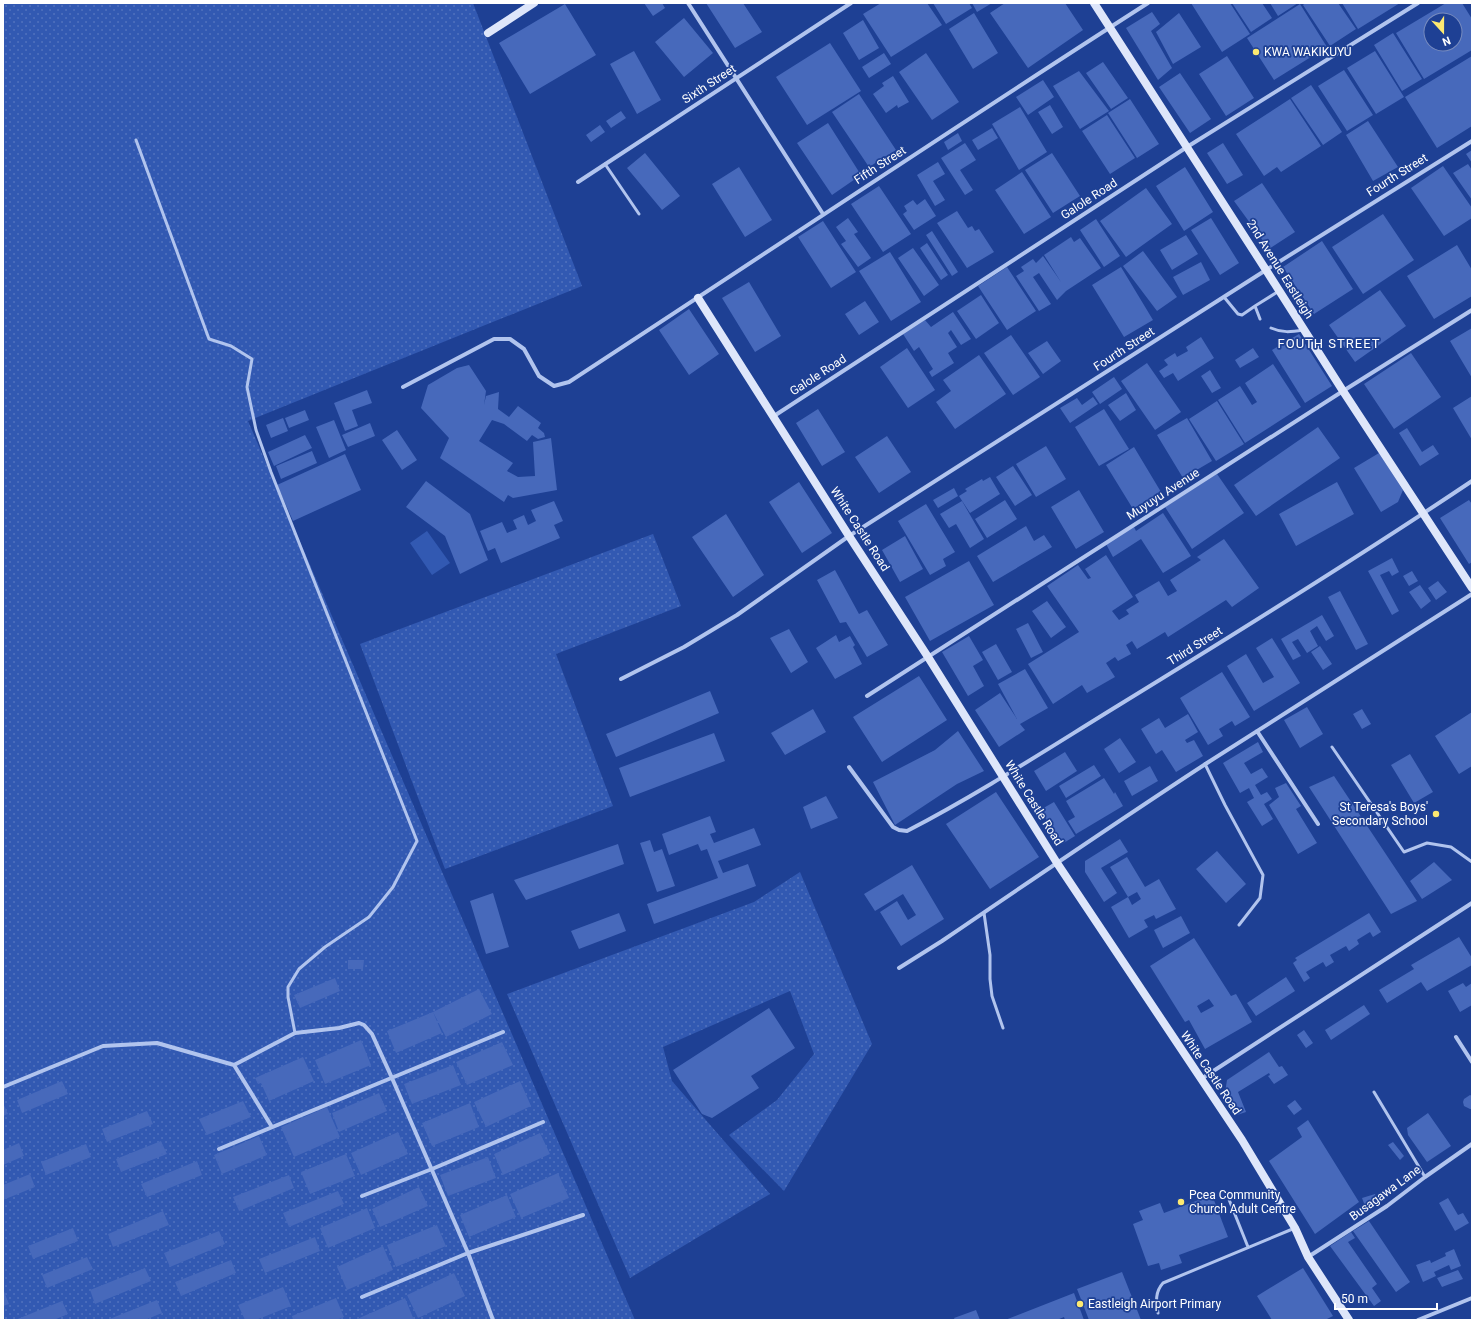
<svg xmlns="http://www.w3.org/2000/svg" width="1475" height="1323" font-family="Roboto,sans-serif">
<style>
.grass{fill:url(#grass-dots)}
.pitch{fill:#3259b2}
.building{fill:#4769bb;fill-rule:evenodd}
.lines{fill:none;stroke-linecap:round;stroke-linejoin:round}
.lane{stroke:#b1c4ee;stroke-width:3}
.street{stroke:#b1c4ee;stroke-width:4}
.secondary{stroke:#dee6fa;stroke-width:8}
.poi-dot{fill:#fde971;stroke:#1e4094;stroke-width:1.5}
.labels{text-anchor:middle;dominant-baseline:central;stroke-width:3.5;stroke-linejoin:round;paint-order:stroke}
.poi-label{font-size:12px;fill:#fff;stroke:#1e4094;text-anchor:start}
.street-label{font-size:12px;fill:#fff;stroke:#1e4094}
.neighbourhood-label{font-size:13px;letter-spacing:1px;fill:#fff;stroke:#1e4094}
</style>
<defs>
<pattern id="grass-dots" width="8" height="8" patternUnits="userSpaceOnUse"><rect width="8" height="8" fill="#3259b2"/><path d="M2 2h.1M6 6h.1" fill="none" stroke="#5172be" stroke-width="1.8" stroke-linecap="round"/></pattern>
</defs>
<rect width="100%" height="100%" fill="#1e4094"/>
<path class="grass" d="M3 3H473L582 286 248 421 635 1320H3Z
M653 534 681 606 556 654 613 806 445 869 360 644Z
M800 872 872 1044 784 1191 729 1135 777 1100 814 1054 790 991 663 1047 672 1081 770 1194 630 1278 507 994 754 902Z"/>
<path class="pitch" d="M427 531 450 563 432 575 410 543Z"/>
<path class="building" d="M644 3H662L665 8 653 16Z
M706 3H743L762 32 735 48Z
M881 3H927L942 25 891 57 863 14Z
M933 3H969L972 8 946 24Z
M972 3H992L977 12Z
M1005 3H1065L1083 30 1028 68 990 13Z
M1191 3H1230L1250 34 1222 52Z
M1232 3H1262L1272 18 1251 32Z
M1270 3H1298L1278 16Z
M1305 3H1338L1356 29 1330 46 1303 5Z
M1342 3H1400L1358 29Z
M1446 3H1462L1472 19V50L1424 79 1396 33ZM1431 20H1455V44H1431Z
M565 4 596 55 530 94 499 43Z
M1300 4 1327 47 1274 80 1247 38Z
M1152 12 1160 24 1151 31 1172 68 1158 80 1126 28Z
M974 13 998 53 973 69 949 29Z
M1179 13 1201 47 1173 64 1156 32Z
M684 18 713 53 684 77 655 42Z
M863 20 879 48 859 60 843 33Z
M1393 33 1422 79 1402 91 1374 45Z
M830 43 861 91 807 125 776 77Z
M634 51 661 100 637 114 610 64Z
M1375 51 1404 97 1376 114 1347 68Z
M884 53 891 64 869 78 862 67Z
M926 53 959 102 932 120 899 72Z
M1227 56 1254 98 1226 116 1199 74Z
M1472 56V126L1437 148 1405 97Z
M1103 62 1128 98 1111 109 1086 73Z
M1344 70 1373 115 1347 131 1318 86Z
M1079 71 1109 111 1080 129 1053 86Z
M1180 73 1211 119 1190 133 1159 87Z
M893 76 909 102 898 108 897 105 886 113 873 94 884 86 882 83Z
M1043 80 1054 97 1028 115 1016 97Z
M1311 85 1342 132 1323 145 1291 98Z
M859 94 896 150 869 167 832 112Z
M1130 99 1159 144 1137 158 1108 113Z
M1290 99 1321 146 1281 172 1277 167 1264 176 1236 134Z
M1050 105 1063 127 1052 134 1038 112Z
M1020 107 1047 152 1019 170 992 124Z
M621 111 626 118 611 128 606 121Z
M1107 115 1135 158 1110 174 1082 131Z
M1368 121 1398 167 1373 181 1346 135Z
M828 123 861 175 832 195 797 143Z
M600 125 605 132 591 142 586 135Z
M992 128 998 138 978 150 972 140Z
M958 133 962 141 948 150 944 142Z
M965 143 976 160 960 170 973 190 965 195 941 158Z
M1223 143 1243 175 1227 184 1207 153Z
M1472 150V163L1466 154Z
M645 153 680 196 662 210 627 168Z
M1052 153 1080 196 1053 213 1025 170Z
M938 162 945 174 933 181 945 200 935 206 917 175Z
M1468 164 1472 170V200L1453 173Z
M1443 166 1472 208V218L1444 236 1411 188Z
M739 167 772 220 745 237 712 184Z
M1185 167 1213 212 1184 231 1156 186Z
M1022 172 1051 217 1024 234 995 190Z
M1262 183 1295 232 1269 249 1234 201Z
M879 186 911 234 883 252 851 204Z
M1146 188 1172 224 1126 257 1100 221Z
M925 199 936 216 914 230 903 214 907 211 904 206 913 200 917 205Z
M957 211 968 228 972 226 975 231 979 229 994 252 967 268 937 223Z
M1383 214 1414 260 1363 294 1332 247Z
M848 218 858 232 854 234 871 258 858 267 841 244 846 241 836 227Z
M1211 218 1239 263 1220 275 1191 230Z
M1096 219 1120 256 1104 267 1080 230Z
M823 221 856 272 831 288 798 237Z
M932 231 958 272 952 276 926 235Z
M1186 235 1198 254 1172 270 1160 250Z
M1071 237 1074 242 1080 238 1101 268 1066 291 1057 300 1039 273 1033 277 1051 304 1039 311 1016 276 1024 271 1021 267 1033 259 1036 263 1043 256 1061 282 1044 255Z
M1322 241 1353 289 1314 314 1283 267Z
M927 243 948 275 941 280 920 248Z
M1457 245 1472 270V296L1434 319 1407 276Z
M913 248 939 285 924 296 898 258Z
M1143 251 1177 297 1157 311 1123 266Z
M890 252 921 302 891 321 859 271Z
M1201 262 1210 280 1183 295 1173 277Z
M1007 267 1036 311 1007 330 978 286Z
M1121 267 1153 320 1124 337 1092 285Z
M749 282 781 336 755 352 722 298Z
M1380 290 1406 326 1355 362 1329 325Z
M981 295 999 323 976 339 957 311Z
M865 301 879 322 859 335 845 314Z
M689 309 719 354 689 375 659 330Z
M953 312 971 339 961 345 951 330 948 333 957 347 948 353 954 363 932 377 929 372 933 369 919 347 914 351 903 334 925 320 931 327Z
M1472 328V378L1450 341Z
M1299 334 1332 386 1305 403 1272 350Z
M1011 335 1040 377 1013 395 984 353Z
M1201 337 1214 358 1178 381 1173 373 1164 378 1159 371 1168 365 1164 360 1175 353 1177 357 1188 351 1186 347Z
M1047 341 1061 361 1043 374 1028 353Z
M907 348 935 390 908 408 880 367Z
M1253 348 1259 357 1240 368 1235 360Z
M1411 353 1441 397 1394 429 1364 384Z
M979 355 1006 394 955 429 936 402 951 391 943 380Z
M1147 363 1181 412 1155 430 1121 381Z
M1273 364 1301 407 1245 443 1218 400 1240 386 1252 405 1257 402 1245 383Z
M469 365 486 391 484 405 486 396 499 392 498 409 509 417 518 406 541 423 538 428 544 433 545 437 538 439 532 435 527 441 504 424 492 420 479 441 513 463 507 471 518 477 535 476 533 442 551 438 557 490 513 498 508 495 504 502 440 458 449 438 421 408 428 385 457 368Z
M1210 370 1221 388 1212 393 1201 376Z
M1114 377 1122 389 1100 404 1092 392Z
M367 390 372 403 352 410 358 426 345 431 334 403Z
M1126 393 1136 410 1120 421 1108 405Z
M1472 396V440L1453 408Z
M1093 397 1098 404 1070 423 1060 408 1077 398 1082 405Z
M1217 401 1244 444 1216 461 1189 419Z
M818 409 845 452 822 466 796 423Z
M1104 409 1129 449 1099 466 1075 427Z
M305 410 309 420 289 428 285 418Z
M283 418 288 431 271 438 266 425Z
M1187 418 1212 461 1183 478 1157 435Z
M334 420 346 450 329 458 316 427Z
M370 423 375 436 348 447 342 435Z
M1318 427 1340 458 1256 516 1234 485Z
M1407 428 1422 452 1433 445 1439 454 1420 466 1399 433Z
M397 430 417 460 402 470 382 440Z
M305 435 312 448 274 466 268 452Z
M887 436 911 472 879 493 855 457Z
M1046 446 1066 479 1036 497 1016 464Z
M1134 447 1161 492 1133 509 1106 465Z
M312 451 317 463 281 479 276 466Z
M1379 453 1403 490 1398 502 1381 512 1354 468Z
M345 454 361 490 293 521 277 485Z
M1013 466 1032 495 1015 506 996 477Z
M1217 474 1244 513 1192 549 1165 507Z
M990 477 1000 494 970 513 959 496 967 491 965 489 982 479 983 481Z
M426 481 470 514 488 560 460 574 445 536 406 507Z
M799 482 832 533 802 553 769 502Z
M1337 482 1354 514 1296 546 1279 514Z
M954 488 958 496 938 508 933 500Z
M1079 490 1104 532 1076 549 1051 507Z
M1005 500 1017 519 987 538 975 519Z
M1469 500 1472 504V562L1469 564 1440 518Z
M554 501 563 521 554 525 560 538 501 563 495 548 488 551 480 531 502 522 507 533 517 529 513 520 524 515 528 525 536 521 531 510Z
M962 501 984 539 970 548 956 524 949 528 940 514Z
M926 504 955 552 943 559 946 566 930 575 898 521Z
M1163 513 1191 556 1163 573 1141 539 1113 557 1106 544 1134 527 1136 531Z
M726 514 764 575 733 597 692 537Z
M1026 526 1034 541 1044 535 1052 547 993 582 977 556Z
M905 536 923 569 900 582 882 550Z
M1224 539 1259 588 1232 607 1226 600 1168 637 1165 632 1137 649 1132 641 1126 645 1131 654 1118 661 1115 657 1106 663 1115 677 1087 693 1082 685 1053 704 1028 664 1079 632 1047 586 1078 565 1088 579 1091 578 1085 569 1106 555 1133 597 1112 611 1119 620 1129 614 1126 610 1139 602 1135 595 1159 581 1168 596 1177 591 1170 580 1201 560 1197 557Z
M1392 558 1399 572 1392 576 1389 571 1380 575 1399 611 1392 615 1368 571Z
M969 561 994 605 930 641 905 597Z
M835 570 859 614 867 610 888 645 867 657 846 622 840 623 817 580Z
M1412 571 1418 581 1409 586 1403 576Z
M1438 581 1447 592 1436 600 1428 588Z
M1420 585 1431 601 1421 609 1409 592Z
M1340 591 1368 644 1356 650 1328 597Z
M1047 601 1066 627 1051 638 1032 611Z
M1322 615 1334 636 1326 641 1317 626 1310 631 1318 646 1307 653 1298 639 1292 642 1301 656 1293 660 1281 639Z
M1028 623 1043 652 1031 658 1016 629Z
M789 629 808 662 791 673 770 638Z
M836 635 839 642 850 636 855 645 853 647 862 664 835 679 816 648Z
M969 636 983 660 973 666 984 686 968 696 942 652Z
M1272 638 1300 683 1254 711 1227 666 1246 654 1263 683 1274 677 1256 648Z
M996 644 1012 672 998 680 982 652Z
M1320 646 1332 664 1323 670 1311 652Z
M1025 669 1048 708 1020 724 1025 730 999 747 975 710 1000 693 1017 719 998 684Z
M1222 672 1250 717 1235 726 1232 721 1219 729 1223 736 1208 745 1180 698Z
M919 676 947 720 882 762 853 717Z
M710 691 719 713 616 757 606 734Z
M1307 707 1323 734 1300 748 1284 720Z
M813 709 826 732 785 755 771 733Z
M1362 709 1371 724 1362 729 1353 714Z
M1472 712V766L1459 774 1435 736Z
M1188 714 1198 732 1185 740 1187 743 1194 740 1203 756 1176 772 1162 750 1156 754 1141 729 1159 718 1165 728Z
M958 731 984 771 957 784 895 825 873 782 935 750Z
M714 733 725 761 630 797 619 768Z
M1120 738 1136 762 1119 773 1104 749Z
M1258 742 1263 752 1244 763 1251 774 1262 768 1268 777 1255 785 1261 795 1267 792 1272 799 1264 804 1273 819 1262 826 1247 802 1254 798 1249 788 1240 793 1223 763Z
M1065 752 1077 771 1046 791 1034 771Z
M1410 754 1433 792 1414 803 1391 765Z
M1094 765 1101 776 1066 798 1059 786Z
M1150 766 1158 781 1132 796 1124 781Z
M1334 776 1417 901 1391 914 1309 787Z
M1104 778 1114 794 1115 792 1123 806 1076 834 1068 821 1075 817 1066 801Z
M1286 783 1301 806 1296 809 1317 843 1298 854 1269 805 1279 797 1275 788Z
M996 792 1039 857 990 889 946 824Z
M826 796 838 818 811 829 803 807Z
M1054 802 1075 836 1062 844 1040 810Z
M710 816 716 832 710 834 714 843 754 828 761 845 718 861 723 873 748 864 756 886 654 924 647 904 718 878 707 849 701 851 698 844 669 855 662 834Z
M1120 839 1128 852 1101 868 1117 893 1104 902 1085 872V861Z
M650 840 654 852 662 849 675 886 657 892 640 843Z
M618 844 624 864 526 900 514 880Z
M1217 851 1246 884 1226 903 1196 869Z
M1127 857 1145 887 1159 879 1176 909 1156 919 1154 915 1144 920 1148 927 1129 938 1111 907 1128 897 1110 867ZM1137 892 1141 899 1132 905 1128 897Z
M1434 862 1452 880 1422 899 1410 881Z
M912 865 944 919 901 946 880 912 897 901 908 920 916 915 903 894 875 911 864 894Z
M493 893 509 947 486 954 470 901Z
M619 913 626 931 579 949 571 931Z
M1369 913 1381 932 1373 937 1370 932 1357 940 1359 944 1349 951 1346 946 1330 955 1334 962 1326 967 1323 962 1306 972 1310 978 1304 982 1293 963 1297 960 1295 958Z
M1181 916 1190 933 1163 948 1154 930Z
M1459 937 1472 958V965L1427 991 1421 982 1387 1003 1379 990 1414 969 1411 965Z
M1194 938 1231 996 1236 994 1252 1022 1205 1049 1189 1020 1185 1022 1150 966ZM1209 999 1214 1006 1201 1013 1197 1006Z
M348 960H364L363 969H348Z
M1286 977 1295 991 1256 1016 1247 1003Z
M335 978 340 991 300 1008 294 995Z
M1463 983 1466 987 1472 983V1005L1460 1012 1448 991Z
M479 989 492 1014 446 1037 433 1012Z
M1364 1005 1370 1014 1331 1040 1325 1030Z
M769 1008 795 1048 751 1076 759 1088 712 1118 702 1114 673 1070Z
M433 1012 442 1033 396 1053 387 1031Z
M1304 1030 1313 1043 1306 1048 1297 1035Z
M361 1040 371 1065 325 1084 315 1060Z
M502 1042 513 1065 467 1085 456 1062Z
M1269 1052 1279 1067 1282 1066 1288 1075 1274 1084 1268 1076 1270 1075 1269 1073 1238 1092 1246 1112 1234 1116 1225 1093 1227 1080Z
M303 1057 314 1081 269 1101 261 1083 258 1084 255 1078Z
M453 1065 461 1085 412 1104 404 1084Z
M62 1081 68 1094 22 1113 17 1100Z
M520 1081 531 1106 486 1127 474 1102Z
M379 1093 387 1111 339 1132 332 1113Z
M1470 1095 1472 1096V1109H1470L1464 1106 1463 1102 1464 1099Z
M1295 1100 1302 1109 1294 1115 1287 1106Z
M243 1101 251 1117 207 1135 199 1119Z
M3 1103 8 1114 3 1116Z
M470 1103 479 1127 432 1146 422 1123Z
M327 1107 340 1137 294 1157 281 1127Z
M147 1111 153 1124 107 1142 102 1129Z
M1428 1113 1451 1146 1427 1162 1408 1135 1407 1128Z
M1308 1120 1359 1202 1315 1234 1269 1161 1302 1137 1297 1128Z
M398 1132 408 1154 361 1175 351 1153Z
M540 1133 550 1154 503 1175 494 1154Z
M259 1136 267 1155 222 1174 214 1155Z
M161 1141 167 1154 121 1172 116 1159Z
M1393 1142 1404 1156 1400 1160 1388 1145Z
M19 1143 24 1156 3 1165V1150Z
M86 1144 91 1157 46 1175 41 1162Z
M346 1154 355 1176 310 1194 301 1172Z
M488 1157 496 1178 448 1196 440 1175Z
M197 1161 202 1175 147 1197 141 1184Z
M558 1173 569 1198 521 1218 510 1194Z
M30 1174 35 1187 3 1200V1185Z
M289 1175 294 1188 239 1211 233 1197Z
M419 1187 428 1206 380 1227 372 1209Z
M338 1191 344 1204 289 1227 283 1213Z
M1375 1194 1378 1201 1365 1206 1362 1198Z
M507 1195 516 1217 469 1237 460 1215Z
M1212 1195 1228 1237 1179 1255 1182 1263 1161 1270 1159 1263 1148 1266 1133 1224 1143 1220 1139 1211 1160 1203 1164 1213Z
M1448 1198 1458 1215 1463 1213 1469 1223 1455 1231 1439 1203Z
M367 1208 375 1228 328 1248 320 1228Z
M163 1211 169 1225 113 1247 108 1234Z
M1369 1221 1410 1282 1396 1292 1353 1231Z
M437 1225 446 1246 396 1267 387 1245Z
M73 1228 78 1241 33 1259 28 1246Z
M219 1231 225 1244 170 1267 164 1253Z
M1351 1232 1355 1238 1348 1242 1377 1284 1372 1288 1381 1301 1374 1306 1330 1246Z
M315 1237 320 1251 265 1273 259 1259Z
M383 1246 393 1270 347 1290 337 1267Z
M1454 1249 1461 1266 1451 1270 1449 1265 1434 1272 1436 1276 1423 1282 1416 1265 1430 1260 1431 1263 1446 1256 1445 1253Z
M87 1257 93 1269 47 1288 42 1275Z
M231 1260 236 1273 181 1296 175 1282Z
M145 1268 151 1281 95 1304 90 1290Z
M1303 1268 1333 1316 1325 1320H1272L1257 1296Z
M1458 1270 1463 1279 1442 1287 1437 1278Z
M1122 1272 1141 1320H1089L1077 1289Z
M454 1273 465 1296 418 1318 407 1295Z
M283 1287 291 1306 256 1320H245L238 1305Z
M3 1289 9 1304 3 1306Z
M1074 1293 1084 1320H1065L1064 1317 1057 1320H1005Z
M336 1298 344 1317 337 1320H293L292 1316Z
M405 1298 414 1320H357V1319Z
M157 1300 162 1313 145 1320H107Z
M62 1301 68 1314 54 1320H15Z
M976 1310 980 1320H955L954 1318Z"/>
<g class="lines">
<path class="lane" d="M136 140 209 339 231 346 252 359 247 387 256 430 271 472 417 841 393 887 369 917 325 947 299 969 288 987V997L295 1033
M605 164 639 214
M1224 297 1238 314 1242 315 1255 306
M1260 319 1255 306 1279 291
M1271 328C1282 333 1291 332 1303 330
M1332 747 1404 852 1427 843 1451 847 1472 862
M1205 764 1225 805 1263 875 1260 898 1239 925
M984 913 990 955V979L992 996 1003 1028
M1374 1092 1425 1177
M1226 1192 1248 1247
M1158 1313C1156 1301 1155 1292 1163 1283L1295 1228"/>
<path class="street" d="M688 3 823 214
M578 182 851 3
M403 387 494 339H510L524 349 539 376 554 386 569 382C762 256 954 127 1148 3
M774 416 1187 147 1418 3
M621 679 684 647 737 615 849 536 1266 270 1472 141
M867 696 1343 391 1472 310
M1257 731 1318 824
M849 767 893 827 899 830 907 831C980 793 1049 748 1119 705 1238 632 1356 559 1472 481
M899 968 942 941C1030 881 1118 821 1207 763 1295 706 1384 651 1472 594
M1456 1037 1472 1062
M234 1065 295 1033 339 1028 359 1023 364 1025 372 1034 392 1078 468 1253 493 1320
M1201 1079 1472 903
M3 1087 103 1046 157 1043 234 1065 272 1127
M219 1149 503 1032
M362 1196 432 1169 543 1122
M1308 1257 1387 1206 1425 1177 1472 1144
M362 1297 468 1253 583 1215
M1418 1320 1472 1298"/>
<path class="secondary" d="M1094 3 1266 270 1343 391 1472 588
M488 33 534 3
M698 298 849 536 928 657 1057 863 1242 1140 1295 1228 1308 1257 1349 1320"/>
</g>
<g class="poi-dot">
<circle cx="1256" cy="52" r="4"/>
<circle cx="1436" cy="814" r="4"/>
<circle cx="1181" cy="1202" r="4"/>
<circle cx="1080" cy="1304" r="4"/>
</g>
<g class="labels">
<g class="poi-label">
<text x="1264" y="52">KWA WAKIKUYU</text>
<text x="1428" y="807" text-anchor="end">St Teresa's Boys'<tspan x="1428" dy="14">Secondary School</tspan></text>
<text x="1189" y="1195">Pcea Community<tspan x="1189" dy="14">Church Adult Centre</tspan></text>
<text x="1088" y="1304">Eastleigh Airport Primary</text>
</g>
<g class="street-label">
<text transform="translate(709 84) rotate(-33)">Sixth Street</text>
<text transform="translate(880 165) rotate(-33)">Fifth Street</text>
<text transform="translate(1397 175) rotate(-32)">Fourth Street</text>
<text transform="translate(1089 199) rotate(-33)">Galole Road</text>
<text transform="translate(1280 269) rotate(58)">2nd Avenue Eastleigh</text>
<text transform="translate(1124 349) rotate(-33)">Fourth Street</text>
<text transform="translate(818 375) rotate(-33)">Galole Road</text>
<text transform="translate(1163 494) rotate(-33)">Muyuyu Avenue</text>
<text transform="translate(860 529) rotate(57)">White Castle Road</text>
<text transform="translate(1195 646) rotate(-32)">Third Street</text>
<text transform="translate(1034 803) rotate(58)">White Castle Road</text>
<text transform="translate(1211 1073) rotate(56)">White Castle Road</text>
<text transform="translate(1385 1193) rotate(-36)">Busagawa Lane</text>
</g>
<g class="neighbourhood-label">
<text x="1329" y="343">FOUTH STREET</text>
</g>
</g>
<rect width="1475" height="1323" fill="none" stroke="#ffffff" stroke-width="8"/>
<g transform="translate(1443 32) rotate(159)"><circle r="19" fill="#1e4094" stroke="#788cbf"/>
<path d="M0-3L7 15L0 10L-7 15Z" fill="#fde971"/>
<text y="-6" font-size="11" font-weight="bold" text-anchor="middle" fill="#ffffff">N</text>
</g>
<path d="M1335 1303v6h102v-6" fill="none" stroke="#ffffff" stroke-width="2"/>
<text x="1341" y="1303" font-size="12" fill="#ffffff" stroke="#1e4094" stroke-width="3" paint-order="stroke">50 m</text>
</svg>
